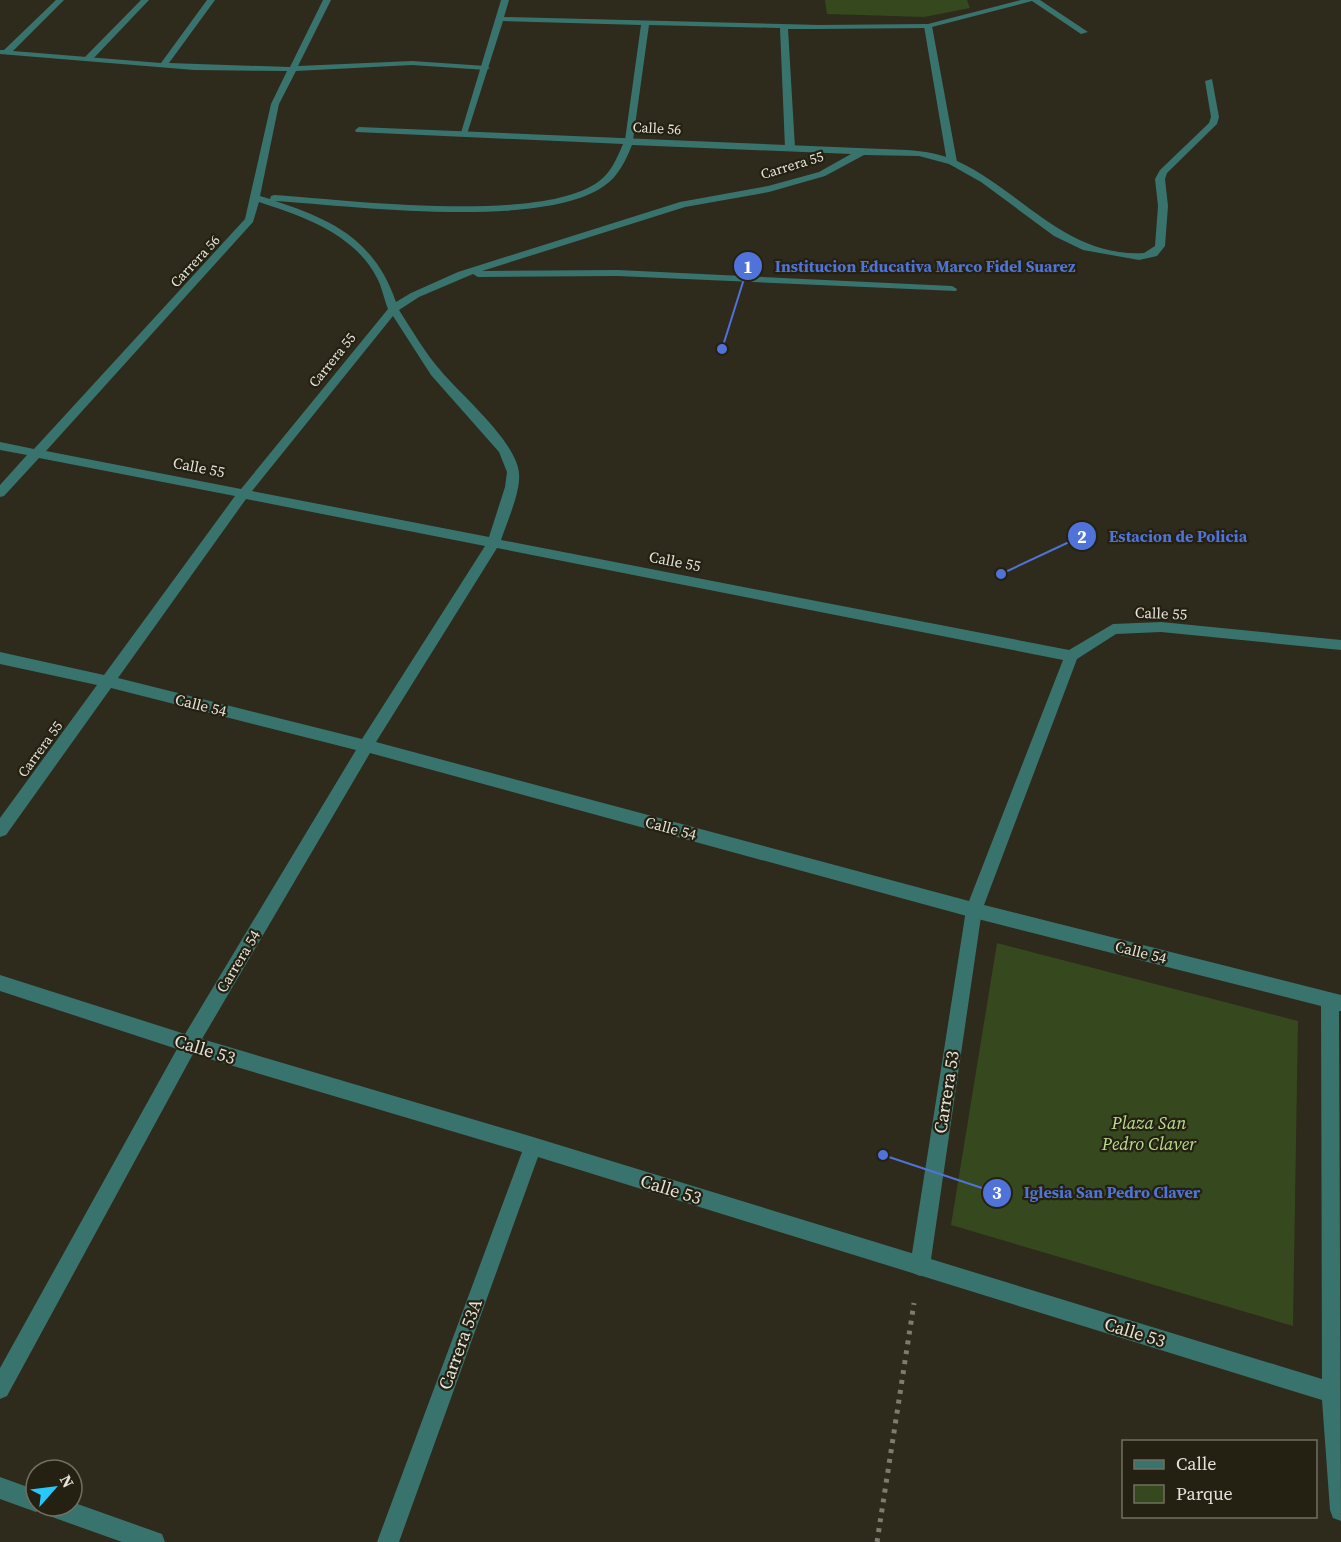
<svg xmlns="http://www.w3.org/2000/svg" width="1341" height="1542" font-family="'Source Serif 4',serif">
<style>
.green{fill:#36481e}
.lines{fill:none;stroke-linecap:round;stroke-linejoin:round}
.path{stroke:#7e7b6f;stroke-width:5;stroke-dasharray:4 6;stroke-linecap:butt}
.pedestrian{fill:#39736e;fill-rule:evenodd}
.minor{fill:#39736e;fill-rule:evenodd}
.labels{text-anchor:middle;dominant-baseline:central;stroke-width:4.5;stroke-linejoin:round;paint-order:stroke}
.far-street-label{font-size:14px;fill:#e5e3da;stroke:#242112}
.street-label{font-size:15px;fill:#e5e3da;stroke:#242112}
.near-street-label{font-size:18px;fill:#e5e3da;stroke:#242112}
.near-park-label{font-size:18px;font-style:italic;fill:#b9dc90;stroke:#242112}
.leader{fill:none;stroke:#4f73d8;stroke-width:2}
.callout-dot{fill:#4f73d8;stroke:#242112;stroke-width:2}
.mark-label{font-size:18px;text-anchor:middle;font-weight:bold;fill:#fff}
.callout-label{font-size:16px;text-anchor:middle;font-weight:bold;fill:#4f73d8;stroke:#242112;stroke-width:4.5;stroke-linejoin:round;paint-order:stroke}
</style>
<rect width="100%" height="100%" fill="#2e2a1c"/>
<path class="green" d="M825 0H967L970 8 924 17 827 14Z
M997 943 1298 1021 1293 1326 951 1225Z"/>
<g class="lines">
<path class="path" d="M877 1542 914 1303"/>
<path class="pedestrian" d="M141 0H149L91 61H85V57Z
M501 0H509L504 17 820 25V29H788L795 148 790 151 785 148 780 28 649 25 633 140 629 143 625 140 641 25 503 21 467 134 460 136Z
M928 24 932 26 957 162 952 165 947 162 924 26Z
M974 902 980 905 982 910 930 1266 927 1273 920 1276 913 1273 910 1266 966 910 968 905Z"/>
<path class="minor" d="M56 0H64L13 51 161 63 207 0H215L169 63 290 67 323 0H331L298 66 412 61 486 66 490 68 486 70 412 65 296 71 279 104 260 196 270 199 271 196 274 195C349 200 539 224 598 182 611 173 617 158 623 144L356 132 355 130 359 127 907 150C924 151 941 154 957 161 1022 191 1065 257 1144 253L1155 246 1158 206 1155 179 1160 170 1209 123 1211 117 1205 81 1212 79 1219 117 1217 124 1167 173 1165 179 1168 206 1165 246 1157 256 1139 260 1083 250 1054 236 981 182 949 164 919 156 864 155 825 176 769 192 685 207 482 271 618 270 952 286 957 289 956 291 618 276 478 277 473 274 419 297 399 310C412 330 425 353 441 371 461 395 516 441 519 473 521 491 507 522 501 540L1069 650 1113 624 1161 622 1341 640V650L1161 632 1116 634 1077 659 984 905 1341 995V1011H1339L1341 1521 1333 1518 1330 1510 1322 1400 538 1157 399 1542H377L522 1152 193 1054 7 1396 0 1399V1368L177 1049 0 991V975L185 1034 356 750 111 688 6 835 0 837V818L97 685 0 664V652L104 675 235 496 39 458 4 496 0 497V485L27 455 0 450V442L34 449 245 219 271 104 287 71 194 70 0 54V50H4ZM632 145 851 154 819 172 768 186 680 202 458 272 411 293 396 302C375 241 334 220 275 201 353 206 541 230 604 186 618 177 626 160 632 145ZM259 202C302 216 355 234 377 278 382 287 384 299 388 309L241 489 46 451 253 222ZM393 316 431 375 499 452 507 472 505 487 489 537 252 491ZM246 499 485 546 362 739 118 678ZM497 548 1063 660 969 901 376 742ZM370 753 974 918 1321 1006 1322 1379 533 1137 202 1039Z
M1021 0H1040L1088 32 1081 34 1032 1 928 28 817 29 813 27 817 25 928 24Z
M0 1477 36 1490V1506H72V1502L162 1534 165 1542H122L52 1517 44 1514 42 1509 36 1512 0 1499Z"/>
</g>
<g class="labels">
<g class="far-street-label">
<text transform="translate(657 128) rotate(3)">Calle 56</text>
<text transform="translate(792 165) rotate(-17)">Carrera 55</text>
<text transform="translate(195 261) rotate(-47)">Carrera 56</text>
<text transform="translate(332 360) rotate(-51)">Carrera 55</text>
<text transform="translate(40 749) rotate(-54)">Carrera 55</text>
</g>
<g class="street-label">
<text transform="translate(199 467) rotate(11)">Calle 55</text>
<text transform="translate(675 561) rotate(11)">Calle 55</text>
<text transform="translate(1161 613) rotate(2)">Calle 55</text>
<text transform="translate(201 705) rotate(14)">Calle 54</text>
<text transform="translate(671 828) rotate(15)">Calle 54</text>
<text transform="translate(1141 952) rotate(14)">Calle 54</text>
<text transform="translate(238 961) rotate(-59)">Carrera 54</text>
</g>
<g class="near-street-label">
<text transform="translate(205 1049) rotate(17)">Calle 53</text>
<text transform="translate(946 1092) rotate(-81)">Carrera 53</text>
<text transform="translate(671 1189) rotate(17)">Calle 53</text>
<text transform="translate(1135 1332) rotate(17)">Calle 53</text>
<text transform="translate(460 1344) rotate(-70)">Carrera 53A</text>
</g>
<g class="near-park-label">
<text x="1149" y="1122">Plaza San<tspan x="1149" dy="21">Pedro Claver</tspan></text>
</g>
</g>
<path class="leader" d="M722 349L748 266M1001 574L1082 536M883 1155L997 1193"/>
<g class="callout-dot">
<circle cx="722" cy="349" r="6"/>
<circle cx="1001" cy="574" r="6"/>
<circle cx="883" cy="1155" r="6"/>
<circle cx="748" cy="266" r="15"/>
<circle cx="1082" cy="536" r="15"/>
<circle cx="997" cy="1193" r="15"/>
</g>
<g class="mark-label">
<text x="748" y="273">1</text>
<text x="1082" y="543">2</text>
<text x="997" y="1199">3</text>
</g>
<g class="callout-label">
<text x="925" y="272">Institucion Educativa Marco Fidel Suarez</text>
<text x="1178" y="542">Estacion de Policia</text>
<text x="1112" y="1198">Iglesia San Pedro Claver</text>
</g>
<rect x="1122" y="1440" width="195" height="78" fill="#242112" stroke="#716f62" stroke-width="1.5"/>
<rect x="1134" y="1460" width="30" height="9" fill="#39736e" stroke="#716f62" stroke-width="1.5"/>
<text x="1176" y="1470" font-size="18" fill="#e5e3da">Calle</text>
<rect x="1134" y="1485" width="30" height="18" fill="#36481e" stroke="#716f62" stroke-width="1.5"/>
<text x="1176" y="1500" font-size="18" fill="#e5e3da">Parque</text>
<g transform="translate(54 1488) rotate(62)"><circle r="28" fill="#242112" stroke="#716f62" stroke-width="1.5"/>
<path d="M0-4.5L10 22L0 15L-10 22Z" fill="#28c8ff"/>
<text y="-9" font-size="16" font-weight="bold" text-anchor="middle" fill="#e5e3da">N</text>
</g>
</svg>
